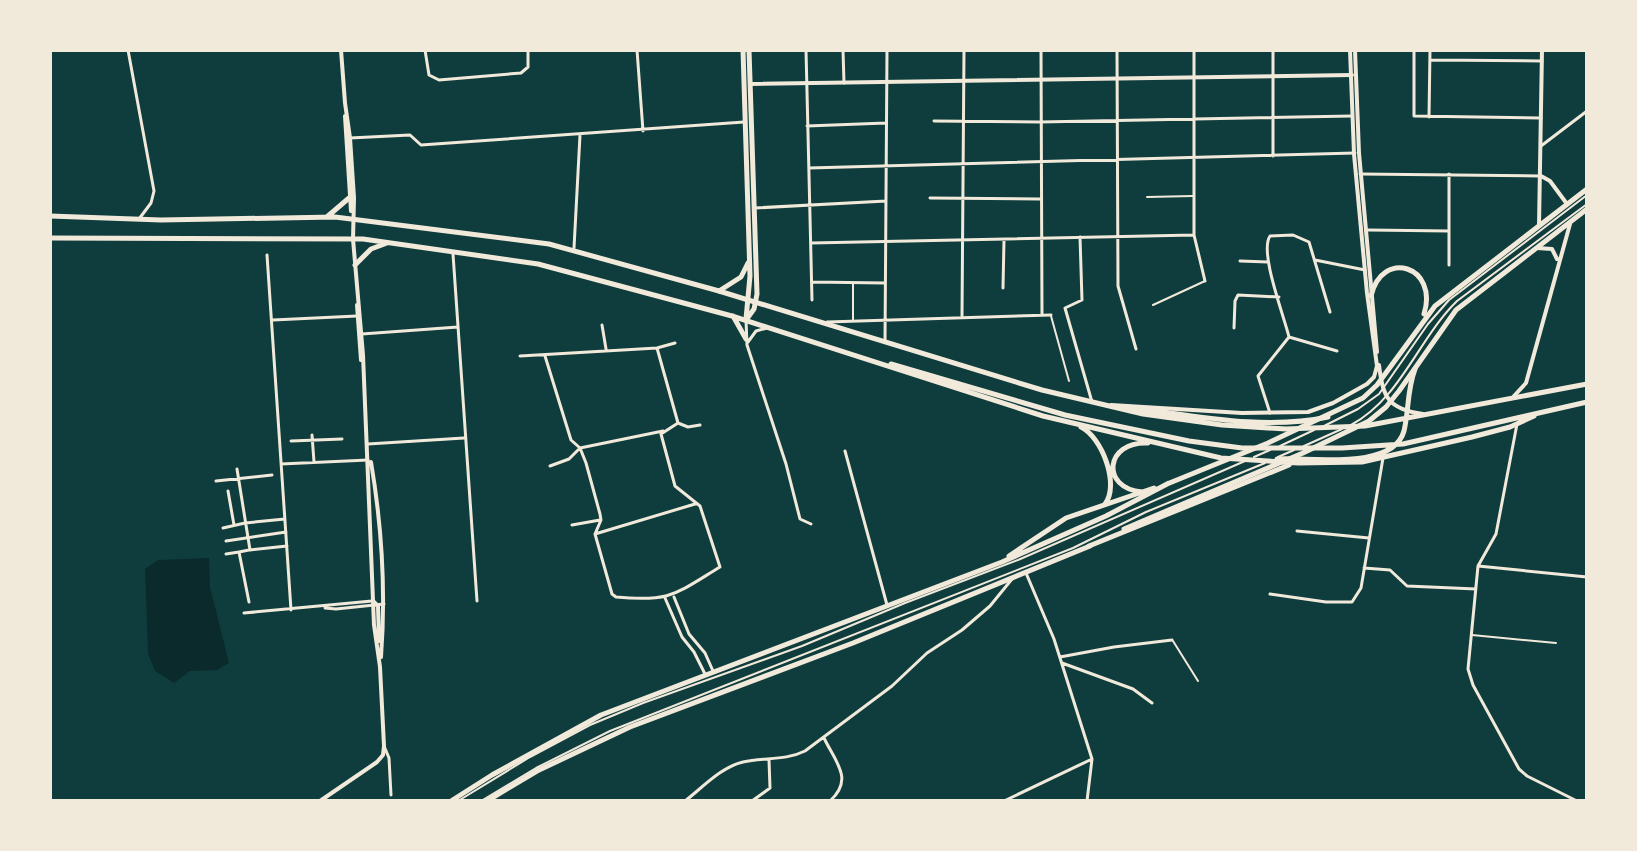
<svg xmlns="http://www.w3.org/2000/svg" width="1637" height="851" font-family="'DM Sans',sans-serif">
<style>
.water{fill:#0a2a2b}
.lines{fill:none;stroke-linecap:round;stroke-linejoin:round}
.service{stroke:#f1e9da;stroke-width:2}
.minor{stroke:#f1e9da;stroke-width:3}
.tertiary{stroke:#f1e9da;stroke-width:4}
.secondary{stroke:#f1e9da;stroke-width:4}
.primary{stroke:#f1e9da;stroke-width:5}
.trunk{stroke:#f1e9da;stroke-width:5}
</style>
<rect width="100%" height="100%" fill="#0f3d3e"/>
<path class="water" d="M209 558 210 587 229 663 217 670 190 671 174 683 155 671 148 654 145 569 158 560Z"/>
<g class="lines">
<path class="service" d="M1147 197 1193 196
M853 284V321
M1153 305 1205 281
M1051 316 1069 381
M1351 425C1401 398 1418 339 1457 301L1587 204
M1324 426 1358 409 1379 394 1428 324 1449 300 1587 195
M1280 446 1314 430
M1304 446 1342 429
M1254 457 1270 450
M1278 457 1294 450
M1472 635 1556 643
M1173 641 1198 681
M458 801 530 757 590 725 643 703 802 646 905 603 1018 560 1245 461
M481 801 536 768 610 731 1073 548 1146 512 1265 463"/>
<path class="minor" d="M128 50 154 191 151 203 139 219
M425 50 429 75 439 80 521 73 528 67V50
M637 50 643 131
M806 50 812 300
M843 50 844 83
M1041 50 1042 314
M1117 50 1118 286 1136 349
M1194 50V235L1205 281
M1273 50V156
M1414 50V116L1541 118
M1430 60 1542 61
M1429 117 1430 50
M934 121 1040 122 1352 116
M807 126 886 123
M350 138 410 135 421 145 744 122
M1541 146 1587 111
M809 168 1355 153
M1360 174 1541 176
M1449 174V265
M930 198 1040 199
M755 208 886 201
M1368 230 1449 231
M1080 237 1082 300 1065 308 1092 402
M811 243 1194 235
M574 248 580 135
M453 254 477 601
M267 255 291 610
M1315 260 1365 270
M1240 261 1268 262
M812 282 884 283
M1003 288 1004 240
M962 316 964 50
M273 320 357 316
M746 320 747 345 786 464 800 519 811 524
M827 322 1051 315
M602 325 606 349
M1234 328 1235 301 1238 295 1279 297
M362 334 458 327
M1289 337C1284 316 1259 252 1270 236L1293 235 1309 242 1330 312
M1289 337 1337 351
M748 342 756 331 767 328
M885 342 887 50
M520 356 657 348 675 343
M545 356 571 440 580 448 586 463 600 514 601 520 595 534 612 594 616 597C670 602 674 595 720 567L700 506 675 486 661 434 678 423 657 348
M1270 413 1258 376 1289 337
M678 423 688 427 700 425
M1517 424 1496 534 1478 566 1468 669 1473 685 1519 769 1527 776 1577 801
M312 435 314 462
M291 441 342 439
M368 444 464 438
M845 451 887 605
M281 464 368 460
M550 466 569 459 580 448 663 431
M237 469 250 550 287 546
M216 481 272 475
M228 491 234 525
M572 525 600 520
M223 528 245 523 285 519
M1297 531 1369 538
M595 534 695 504
M226 541 286 532
M226 554 239 552
M1478 566 1587 577
M1364 568 1390 570 1407 586 1476 589
M1026 573 1054 639 1092 759 1087 801
M1270 594 1326 602H1352L1361 588 1383 458
M674 597 689 634 705 653 713 671
M665 598 682 637 694 652 705 674
M249 602 239 552 249 550
M325 608 336 609 384 604
M244 613 372 601
M1060 657 1114 647 1172 640
M1062 663 1133 689 1152 703
M824 738C836 763 854 779 830 801
M384 746 389 758 391 795
M685 801C702 788 721 767 743 762 764 757 785 761 805 751L892 686 927 653 962 630 990 606 1012 579
M752 801 770 788 769 760
M1004 801 1092 759"/>
<path class="tertiary" d="M750 84 1352 75
M1541 176 1550 181 1567 204
M1539 225 1542 50
M1537 248 1552 249 1557 259
M1514 396 1526 383 1570 224"/>
<path class="secondary" d="M341 50 345 103
M1355 50 1359 153 1377 352
M345 116 351 211
M357 305 361 360
M1379 365C1383 398 1388 409 1423 414
M1111 405 1242 413 1308 412 1333 403 1367 384 1374 377 1377 366 1367 293 1354 154 1350 50
M371 462C382 527 386 591 381 657
M373 601 378 606 379 641
M320 801 377 762 383 755 384 746 380 667 374 625 363 355 353 239 354 198 350 138 345 103"/>
<path class="primary" d="M743 50 750 276 746 319
M719 291 741 277 748 263
M1371 296C1382 248 1439 266 1424 314
M746 320 754 309 757 294 749 50
M1167 484 1268 443 1363 398 1377 385 1435 306 1587 189
M1124 529 1303 453 1369 421 1386 407 1399 391 1456 310 1587 209
M1009 556 1066 518 1154 488
M451 801 492 775 601 715 1002 562 1106 516 1169 483
M487 801 537 771 630 727 853 643 1090 546"/>
<path class="trunk" d="M50 216 161 220 335 217 549 244 719 291 1042 390 1143 414 1222 425 1286 429 1365 426 1587 384
M328 216 349 198
M50 238 363 239 538 264 732 316 1043 416 1221 458 1298 463 1362 462 1472 437 1510 427 1534 416
M355 265 371 249 387 243
M733 316 746 339
M891 364 1065 415 1189 441 1242 448H1342L1403 444 1587 402
M1127 407C1192 415 1263 431 1328 417
M1081 427C1102 437 1120 485 1105 504
M1277 459C1310 457 1393 471 1404 431 1409 410 1407 390 1415 369
M1142 492C1100 488 1105 441 1148 443
M1089 546 1289 465"/>
</g>
<rect width="1637" height="851" fill="none" stroke="#f1e9da" stroke-width="104"/>
</svg>
